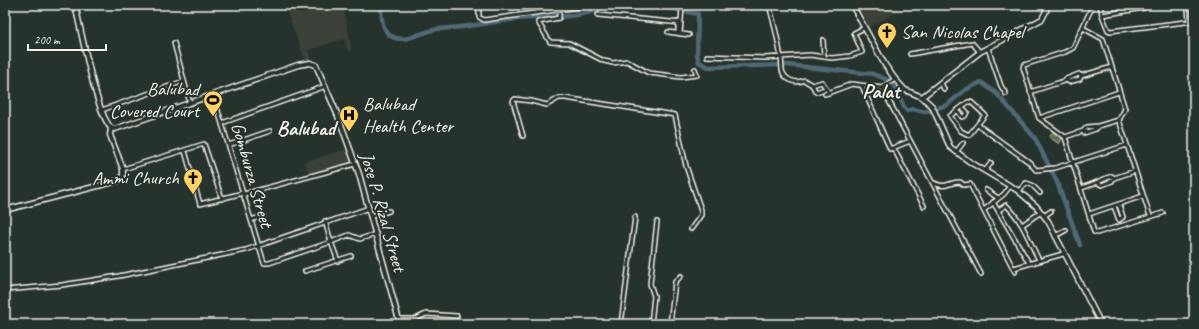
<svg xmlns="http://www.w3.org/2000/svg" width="1199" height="329" font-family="Caveat,sans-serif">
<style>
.built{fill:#3a3f39}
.green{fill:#627052;stroke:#abb09d}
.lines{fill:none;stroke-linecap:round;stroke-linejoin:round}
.river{stroke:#506974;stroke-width:4.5}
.street-casing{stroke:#f4f1e8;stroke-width:6}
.secondary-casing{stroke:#f4f1e8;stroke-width:7}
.street{stroke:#26332d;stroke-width:3}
.secondary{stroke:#26332d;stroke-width:4}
.labels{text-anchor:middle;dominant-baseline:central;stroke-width:4;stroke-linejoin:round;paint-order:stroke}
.poi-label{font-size:19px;fill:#f4f1e8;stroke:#26332d;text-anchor:start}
.street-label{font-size:19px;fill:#f4f1e8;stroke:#26332d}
.quarter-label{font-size:21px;font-weight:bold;fill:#f4f1e8;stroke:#26332d}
</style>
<rect width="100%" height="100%" fill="#26332d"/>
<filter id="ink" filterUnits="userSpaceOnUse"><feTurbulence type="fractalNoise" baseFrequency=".025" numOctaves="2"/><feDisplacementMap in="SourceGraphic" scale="8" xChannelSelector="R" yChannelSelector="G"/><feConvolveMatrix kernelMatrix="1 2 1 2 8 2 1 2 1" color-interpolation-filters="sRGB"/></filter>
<g filter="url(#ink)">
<path class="built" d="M284 5H343L352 50 348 51 344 39 308 50 311 61 306 62Z
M870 5H898L901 10 866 29 857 11Z
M350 148 354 164 309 176 305 162Z"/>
<path class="green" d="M1053 132 1062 139 1059 144 1049 137Z"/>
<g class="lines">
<path class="river" d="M381 5C381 14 382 31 391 36 405 45 424 30 438 29 465 28 490 22 517 19 543 16 585 20 607 5
M653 5 698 14 697 54 699 62 708 67 787 65 873 74 893 82 904 107 907 111 913 109 925 112 947 105 965 90 981 82 997 94 1035 138 1057 182 1080 245"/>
<defs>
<path id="street" d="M479 5V17L484 20 593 5
M665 5 682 7 695 5
M769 5C774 22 778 40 781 58 782 62 781 69 783 73 787 81 797 84 804 80L812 85
M1093 5 1073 48 1065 52 1024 65 1023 67 1039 118 1065 137 1094 232 1097 233 1163 213
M1100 5 1102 15 1144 8
M1188 9 1189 21
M559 10V18L538 22 550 42 569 43 604 61 613 63 627 61 649 73 681 77 697 75 695 69
M598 15 681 23
M1102 15 1108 30 1110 31 1194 21
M668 32 689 35
M678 33V22
M680 34 682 7
M823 40 824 56
M174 43 190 103
M988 48 1001 86 1006 94
M910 54 972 43 980 52
M707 56 765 58 810 55 832 58 850 56 862 52 854 33 864 28
M1081 76 1080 79 1069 82 1066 79 1079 74 1081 76 1112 67
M941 83 944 89
M862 86 890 149 910 141
M882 88 981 274
M825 89 816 92 812 85 822 82 829 93
M1030 92 1067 80
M213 94 264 263H269L331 242 338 261
M825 94 852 84 882 88 895 79
M968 102H971L985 115 969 135 961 131 950 116Z
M102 110 184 81
M957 110 962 117 965 116 967 112 962 107
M1039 118 1119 92
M1119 120 1150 216
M222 123 326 86
M978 125 1029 162 1036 170 1055 168 1127 145
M1083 131 1087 127 1098 126
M523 136 513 101 515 99 531 101 547 105 559 98H565L675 115 686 166 701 210V215L691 229
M1065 137 1083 131 1084 133 1096 129 1098 126 1119 120 1125 109 1103 39 1083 28
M229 145 270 131
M894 149 924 206
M185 151 200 204 243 193
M956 152 963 143
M123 169 204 144 222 199
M985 171 991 163
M932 182C947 190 947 182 960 182L964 185 970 184 1015 272
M1098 183 1102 185 1112 181 1114 178
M1081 188C1092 185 1101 180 1112 176L1114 178 1135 171
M986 190 998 198
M1019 191 1026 183 1032 185 1040 193
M244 194 355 164
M993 202 1029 263
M1114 206 1119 220 1123 217 1119 205
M984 210 1004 194 1010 186
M999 210 1006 205C1023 221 1029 241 1039 260
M1089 214 1143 196
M371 216 389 211
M1044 216 1051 211
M251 220 263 216
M325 221 331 242 349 235 360 239 376 234
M1022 225 1041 212
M1055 236 1066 230
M1014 268 1063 254
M305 271 351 256
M5 290 62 285 119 276 246 250 369 208
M398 319H416L426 314 457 316
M621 324 635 217
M651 324 654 296 650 284 657 222
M670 324 675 282 681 276"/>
<path id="secondary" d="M75 5C81 29 96 113 111 128
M852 5 885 65 895 79 905 90 922 97 932 106 950 147 970 162 1017 190 1036 206 1048 221 1101 324
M922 97 980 52 1042 19 1046 11V5
M111 128 115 129 298 65 310 63 316 65 338 116 359 174 400 324
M5 210 121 180 123 175V169L110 135 111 128"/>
</defs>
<use href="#street" class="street-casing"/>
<use href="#secondary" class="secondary-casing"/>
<use href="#street" class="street"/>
<use href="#secondary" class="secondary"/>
</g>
</g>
<defs>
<symbol id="church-pin" viewBox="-11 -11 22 30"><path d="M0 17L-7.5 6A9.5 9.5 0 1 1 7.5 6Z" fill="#ffd166" stroke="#26332d"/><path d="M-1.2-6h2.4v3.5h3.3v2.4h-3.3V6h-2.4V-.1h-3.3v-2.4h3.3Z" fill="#111"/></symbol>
<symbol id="stadium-pin" viewBox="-11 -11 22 30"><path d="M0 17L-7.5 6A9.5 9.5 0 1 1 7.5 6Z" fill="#ffd166" stroke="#26332d"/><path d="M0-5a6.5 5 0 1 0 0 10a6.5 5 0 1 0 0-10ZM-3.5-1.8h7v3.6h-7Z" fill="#111"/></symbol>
<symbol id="hospital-pin" viewBox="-11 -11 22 30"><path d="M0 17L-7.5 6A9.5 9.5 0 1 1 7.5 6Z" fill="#ffd166" stroke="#26332d"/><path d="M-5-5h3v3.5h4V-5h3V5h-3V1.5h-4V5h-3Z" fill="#111"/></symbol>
</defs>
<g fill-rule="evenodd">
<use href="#church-pin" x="876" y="21" width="22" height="30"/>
<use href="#stadium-pin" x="202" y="89" width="22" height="30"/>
<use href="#hospital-pin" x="338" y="104" width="22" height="30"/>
<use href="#church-pin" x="182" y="167" width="22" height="30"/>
</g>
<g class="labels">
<g class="poi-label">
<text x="901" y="32">San Nicolas Chapel</text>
<text x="199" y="89" text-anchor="end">Balubad<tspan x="199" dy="22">Covered Court</tspan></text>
<text x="363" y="104">Balubad<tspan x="363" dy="22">Health Center</tspan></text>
<text x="179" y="178" text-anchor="end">Ammi Church</text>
</g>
<g class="street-label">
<text transform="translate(252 175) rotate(74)">Gomburza Street</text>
<text transform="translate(383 212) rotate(74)">Jose P. Rizal Street</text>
</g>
<g class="quarter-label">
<text x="881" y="91">Palat</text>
<text x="306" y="128">Balubad</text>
</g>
</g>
<rect width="1199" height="329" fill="none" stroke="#26332d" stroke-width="20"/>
<rect x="10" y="10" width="1179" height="309" fill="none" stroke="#f4f1e8" stroke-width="1.5" filter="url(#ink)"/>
<path d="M28 44v6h78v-6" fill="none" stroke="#f4f1e8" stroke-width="2"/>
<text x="34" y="44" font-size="12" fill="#f4f1e8" stroke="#26332d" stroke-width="3" paint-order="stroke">200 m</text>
</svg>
